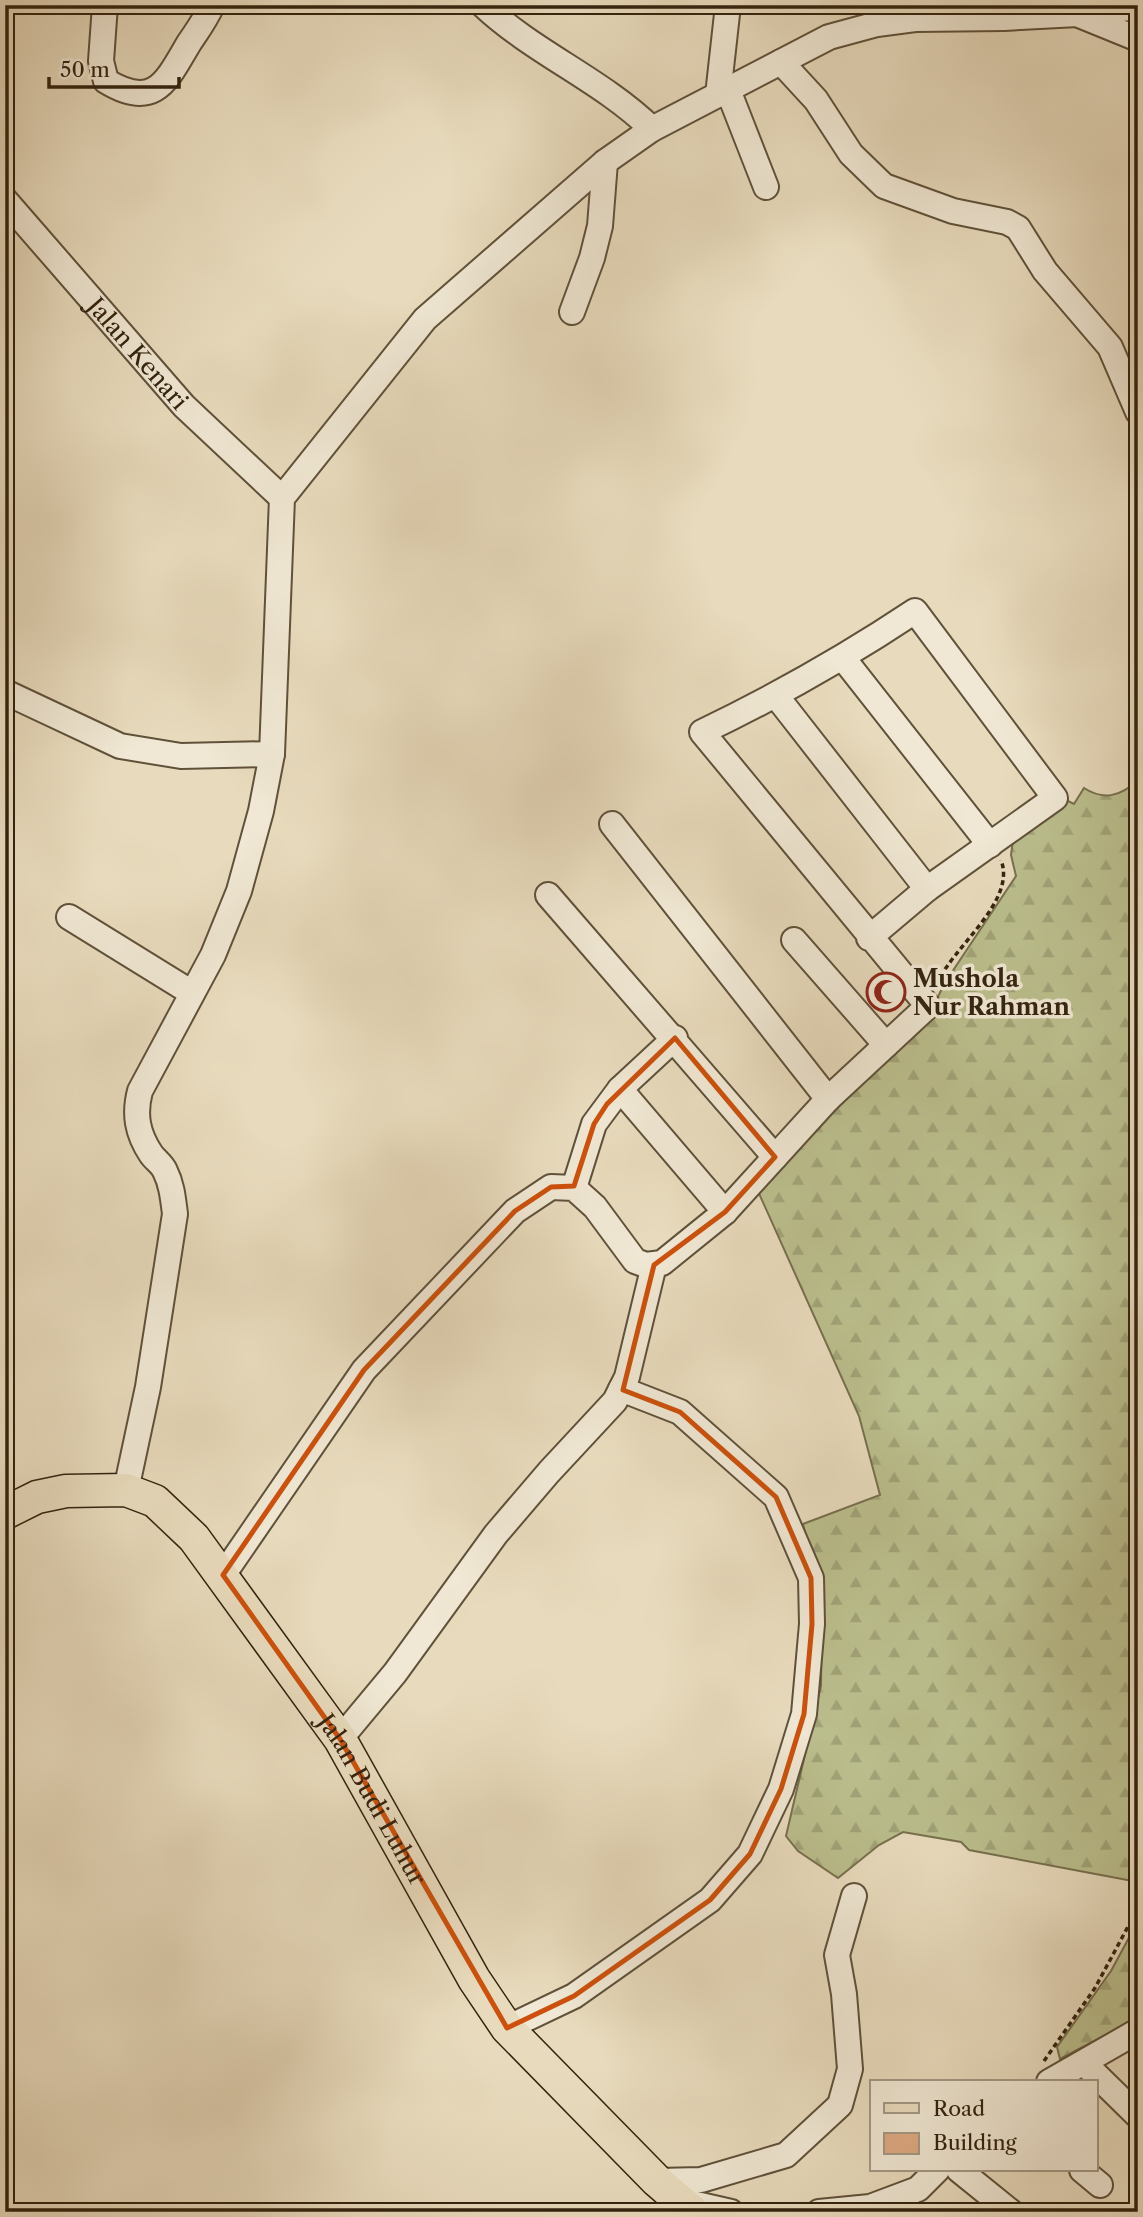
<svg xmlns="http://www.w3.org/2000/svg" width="1143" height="2217" font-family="'Libre Caslon Text',serif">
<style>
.forest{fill:url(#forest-firs);stroke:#77704e;stroke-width:2}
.shadow{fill:#0003}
.building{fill:url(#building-back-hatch);stroke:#33230f;stroke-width:2}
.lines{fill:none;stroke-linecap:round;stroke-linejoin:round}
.minor-casing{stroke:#60513a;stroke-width:28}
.major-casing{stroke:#33230f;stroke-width:35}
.path{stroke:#33230f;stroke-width:3.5;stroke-dasharray:5 3.5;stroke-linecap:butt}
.minor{stroke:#f0e8d4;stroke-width:24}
.major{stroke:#e8dbbd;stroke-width:32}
.marked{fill:none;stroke:#cd510c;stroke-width:5;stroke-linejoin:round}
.labels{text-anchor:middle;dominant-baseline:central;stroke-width:7;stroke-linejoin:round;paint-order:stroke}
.street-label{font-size:24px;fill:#33230f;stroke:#f0e8d4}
.poi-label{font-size:24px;font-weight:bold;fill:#33230f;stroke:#f0e8d4;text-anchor:start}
</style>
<defs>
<pattern id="forest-firs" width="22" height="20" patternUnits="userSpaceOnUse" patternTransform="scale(1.75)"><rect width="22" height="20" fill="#bbbe8d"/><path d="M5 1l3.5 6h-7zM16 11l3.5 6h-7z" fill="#a1a378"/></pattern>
<pattern id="building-back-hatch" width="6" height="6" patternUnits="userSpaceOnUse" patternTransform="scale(1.75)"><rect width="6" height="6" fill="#ddaa83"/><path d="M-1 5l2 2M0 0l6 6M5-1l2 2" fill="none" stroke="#b48a6a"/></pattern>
</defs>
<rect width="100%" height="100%" fill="#e8dbbd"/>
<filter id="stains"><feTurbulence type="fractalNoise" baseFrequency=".00286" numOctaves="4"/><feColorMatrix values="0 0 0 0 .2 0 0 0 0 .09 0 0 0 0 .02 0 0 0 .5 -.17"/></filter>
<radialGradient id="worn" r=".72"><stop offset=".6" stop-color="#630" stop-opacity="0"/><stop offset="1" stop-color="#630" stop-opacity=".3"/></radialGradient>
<path class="forest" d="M1138 780V1882L969 1850 961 1842 903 1832 879 1845 838 1878 798 1851 786 1836 821 1686 822 1607 803 1524 880 1495 859 1416 757 1189 930 1014 944 984 1016 876 1011 855 1013 840 1066 800 1074 804 1084 788C1104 801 1121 796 1138 780Z
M1138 1921V2018L1060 2059 1057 2047 1111 1971Z"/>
<path class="shadow" d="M882 979 904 991 896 1011 874 999Z"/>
<path class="building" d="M881 976 901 985 891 1007 871 1000Z"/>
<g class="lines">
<defs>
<g id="minor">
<path d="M105 5 101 61 106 81C155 111 167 80 189 43 197 31 206 19 212 5"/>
<path d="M483 5C534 53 602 80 652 129"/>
<path d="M1079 15 1138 39"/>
<path d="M781 62 816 100 851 154 884 186 953 211 1007 222 1018 228 1045 271 1110 347 1138 412"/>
<path d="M728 90 766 187"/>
<path d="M718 95 728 5"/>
<path id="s1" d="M5 200 184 406 282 498"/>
<path d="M572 312 592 258 600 226 605 162"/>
<path d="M843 658 990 845"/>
<path d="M5 692 120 746 181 756 272 754"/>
<path d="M777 697 927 889"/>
<path d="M612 824 828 1099"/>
<path d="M548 895 775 1157"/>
<path d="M69 917 192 993"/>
<path d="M794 940 886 1045"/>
<path d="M675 1038 620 1089 725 1212"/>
<path d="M574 1188 594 1124 620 1089"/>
<path d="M126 1490 148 1387 175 1214C173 1199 172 1185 165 1171 162 1164 155 1160 151 1154 137 1133 134 1114 140 1091L213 955 239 891 261 811 272 754 282 498 425 319 605 162 652 129 829 37 877 24 915 19 1004 18 1078 14 1138 7"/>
<path d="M223 1575 364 1370 515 1211 551 1187 574 1188 595 1207 635 1261 646 1265 662 1263 725 1212 828 1099 928 1006 702 732C777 696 846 657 915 611L1055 798 927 889 869 938"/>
<path d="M340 1739 395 1673 496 1534 549 1472 615 1401 627 1377 654 1265"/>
<path d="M507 2028 574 1996 710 1900 750 1854 781 1789 804 1714 812 1624 811 1578 776 1497 680 1412 621 1389"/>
<path d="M1085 2064 1138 2116"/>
<path d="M1049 2082 1138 2031"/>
<path d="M959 2170 1011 2212"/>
<path d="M1082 2170 1100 2185"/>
<path d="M657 2181 701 2180 786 2155 840 2105 850 2069 844 1994 837 1955 854 1896"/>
<path d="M683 2201 731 2212"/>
<path d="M819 2212 870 2207 918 2189 937 2170"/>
</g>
<g id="major">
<path id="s2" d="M5 1513 37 1497 66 1491 126 1490 155 1501 194 1538 340 1739 474 1979 507 2028 657 2181 693 2212"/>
</g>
</defs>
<use href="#minor" class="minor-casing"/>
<use href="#major" class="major-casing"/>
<path class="path" d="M937 984C952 947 1017 902 1001 860
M1044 2061 1095 1988 1138 1908"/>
<use href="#minor" class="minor"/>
<use href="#major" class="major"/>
</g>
<path class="marked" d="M675 1038 775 1157 725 1212 654 1265 623 1390 680 1412 776 1497 811 1578 812 1624 804 1714 781 1789 750 1854 710 1900 574 1996 507 2028 340 1739 223 1575 364 1370 515 1211 551 1187 574 1186 594 1124 607 1104Z"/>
<defs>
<symbol id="mosque-ring" viewBox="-11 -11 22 22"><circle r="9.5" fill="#f0e8d4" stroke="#8f2418" stroke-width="1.5"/><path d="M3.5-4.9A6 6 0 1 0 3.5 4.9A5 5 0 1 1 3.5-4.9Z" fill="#8f2418"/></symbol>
</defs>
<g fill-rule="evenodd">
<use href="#mosque-ring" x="864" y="970" width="44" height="44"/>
</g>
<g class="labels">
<g class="street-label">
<text stroke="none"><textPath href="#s1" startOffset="203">Jalan Kenari</textPath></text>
<text stroke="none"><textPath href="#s2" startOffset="527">Jalan Budi Luhur</textPath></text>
</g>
<g class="poi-label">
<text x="913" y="978">Mushola<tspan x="913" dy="28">Nur Rahman</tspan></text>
</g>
</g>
<rect width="1143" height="2217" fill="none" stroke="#e8dbbd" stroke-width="28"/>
<rect x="7" y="7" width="1129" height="2203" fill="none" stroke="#33230f" stroke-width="3.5"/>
<rect x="14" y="14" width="1115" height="2189" fill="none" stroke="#33230f" stroke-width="2"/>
<rect x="870" y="2080" width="228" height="91" fill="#f0e8d4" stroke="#a49985" stroke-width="2"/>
<rect x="884" y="2103" width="35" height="10" fill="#e8dbbd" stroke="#a49985" stroke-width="2"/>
<text x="933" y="2116" font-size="21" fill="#33230f">Road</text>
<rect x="884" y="2133" width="35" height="21" fill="#ddaa83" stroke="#a49985" stroke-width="2"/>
<text x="933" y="2150" font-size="21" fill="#33230f">Building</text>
<path d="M49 77v10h130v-10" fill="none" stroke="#33230f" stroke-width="3.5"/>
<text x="60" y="77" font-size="21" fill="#33230f" stroke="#f0e8d4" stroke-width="5" paint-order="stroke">50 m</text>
<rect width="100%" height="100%" filter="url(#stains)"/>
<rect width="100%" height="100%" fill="url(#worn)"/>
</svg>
